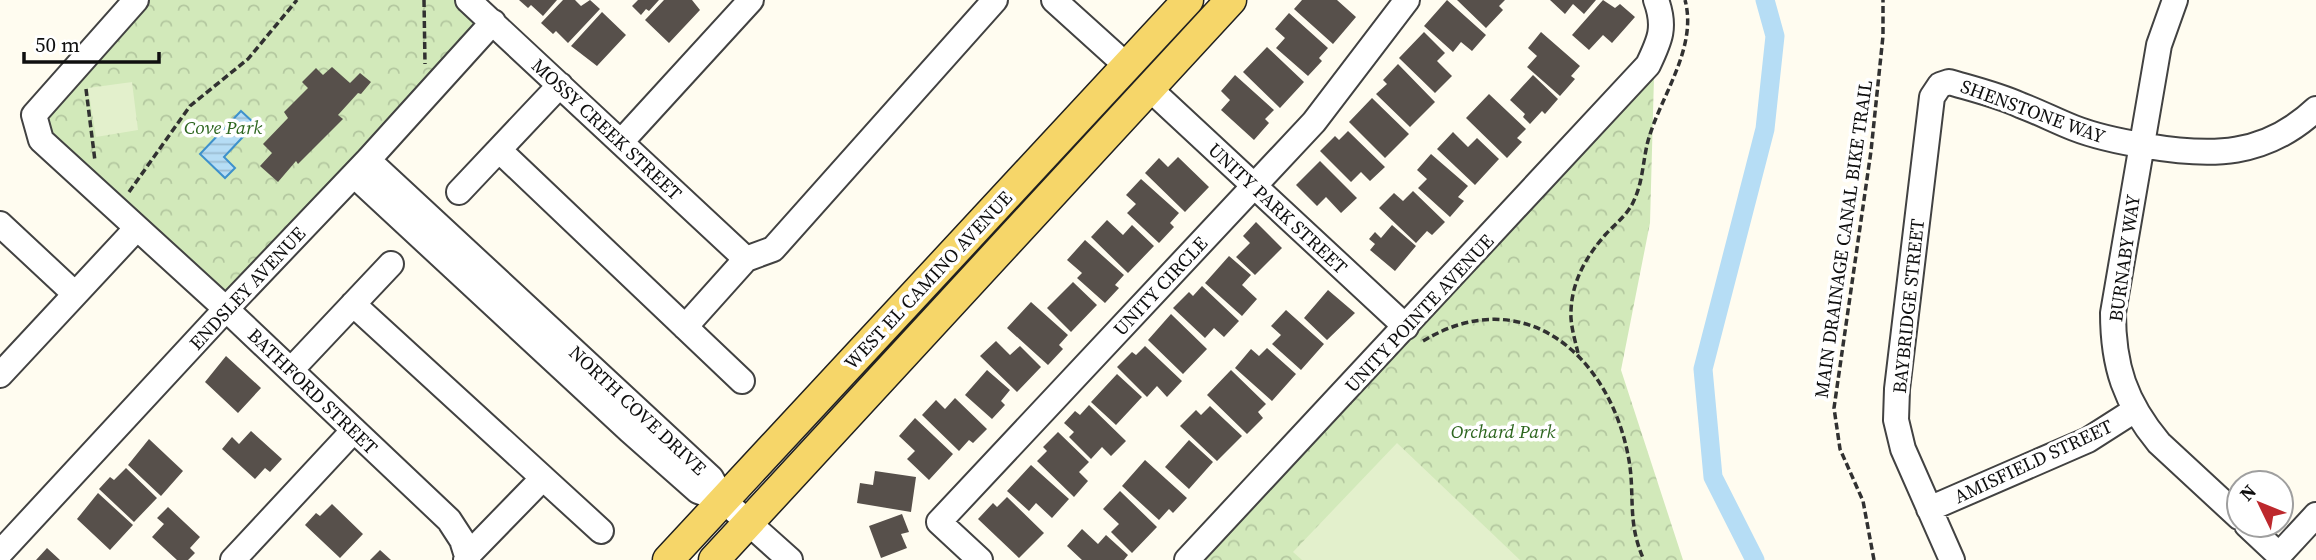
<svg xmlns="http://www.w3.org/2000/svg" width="2316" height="560" font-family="'Source Serif 4',serif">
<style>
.park{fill:url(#park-crowns)}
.pitch{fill:#e3f0cc}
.water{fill:url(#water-rules);stroke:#3e91cc;stroke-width:2}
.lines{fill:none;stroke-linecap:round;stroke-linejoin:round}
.canal{stroke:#b6ddf5;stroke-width:19}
.building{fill:#57504b}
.minor-casing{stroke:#424242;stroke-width:28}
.major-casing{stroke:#202020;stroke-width:33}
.path{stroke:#313131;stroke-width:3.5;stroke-dasharray:7 3.5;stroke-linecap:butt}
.minor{stroke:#fff;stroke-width:24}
.major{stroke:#f6d669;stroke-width:30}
.labels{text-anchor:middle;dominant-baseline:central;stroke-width:7;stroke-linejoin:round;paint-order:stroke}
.street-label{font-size:19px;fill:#0f0f0f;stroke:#fff}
.park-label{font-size:19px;font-style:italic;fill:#2d661f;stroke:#fff}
</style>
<defs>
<pattern id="park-crowns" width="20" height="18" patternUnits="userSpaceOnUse" patternTransform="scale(1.75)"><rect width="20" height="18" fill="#d2e9ba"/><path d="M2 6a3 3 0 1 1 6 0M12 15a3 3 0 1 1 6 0" fill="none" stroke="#b3c79f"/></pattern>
<pattern id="water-rules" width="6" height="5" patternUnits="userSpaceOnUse" patternTransform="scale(1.75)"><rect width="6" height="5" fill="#b6ddf5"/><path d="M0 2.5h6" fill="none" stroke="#9bbcd1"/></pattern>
</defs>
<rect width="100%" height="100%" fill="#fffcf0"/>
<path class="park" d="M140 0H468L493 22 226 309 34 115Z
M1654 77 1650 223 1621 370 1683 560H1204Z"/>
<path class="pitch" d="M132 82 138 130 96 137 88 88Z
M1397 443 1520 560H1302L1293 552Z"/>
<path class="water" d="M241 111 255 124 224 157 235 168 225 178 200 154Z"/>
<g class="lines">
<path class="canal" d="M1755 560 1713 477 1703 369 1765 129 1775 36 1765 0"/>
</g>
<path class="building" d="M519 0H557L543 16 531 5 528 8Z
M563 0H575L581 6 590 0 600 9 568 43 556 31 553 34 541 23Z
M638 0H659L649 11 646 9 641 15 632 6Z
M664 0H692L700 10 669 43 645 20Z
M1302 0H1337L1356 17 1333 44 1294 9Z
M1447 0 1486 35 1472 51 1461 42 1453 52 1424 26Z
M1457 0H1505L1499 6 1503 10 1486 28Z
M1550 0H1596L1584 14 1573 4 1565 14Z
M1603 0 1615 8 1620 4 1635 17 1612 43 1603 35 1589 50 1572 35Z
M602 12 626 35 597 66 571 46Z
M1289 13 1328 48 1319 58 1322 61 1308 76 1276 48 1285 38 1275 29Z
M1424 32 1445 53 1437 61 1452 76 1435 93 1399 58Z
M1541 32 1580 66 1571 76 1575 79 1560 96 1527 67 1537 56 1528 48Z
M1267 47 1304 82 1280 108 1243 72Z
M1398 64 1435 102 1410 127 1376 94 1387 84 1383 80Z
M332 67 350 83 360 73 371 82 361 94 358 93 338 115 343 119 298 164 296 161 278 182 260 166 272 153 263 144 288 118 284 112 308 88 302 82 316 68 323 75Z
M1235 75 1274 110 1265 119 1269 123 1254 140 1221 110 1230 100 1221 91Z
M1533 75 1558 99 1545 114 1542 111 1530 124 1523 117 1525 114 1510 100Z
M1489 94 1526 129 1517 138 1522 142 1507 158 1466 118Z
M1372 98 1409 134 1385 158 1349 122Z
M1348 131 1385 167 1370 181 1361 172 1351 182 1320 151 1335 136 1339 140Z
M1453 132 1468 147 1477 138 1499 159 1475 185 1437 149Z
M1431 154 1468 186 1458 197 1464 201 1450 217 1418 188 1427 179 1417 170Z
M1178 157 1209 187 1185 212 1145 173 1159 158 1168 167Z
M1320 161 1357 198 1341 213 1326 197 1317 206 1296 185Z
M1141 179 1179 213 1170 223 1174 227 1159 243 1127 213 1136 204 1126 195Z
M1413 191 1445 222 1432 235 1427 231 1416 243 1379 208 1394 193 1403 201Z
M1107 220 1123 235 1132 225 1154 246 1128 273 1091 237Z
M1256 222 1282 248 1255 275 1236 257 1250 243 1243 236Z
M1392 225 1416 246 1395 271 1370 250 1375 244 1369 239 1375 232 1381 238Z
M1085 240 1124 275 1115 285 1119 288 1105 303 1077 278 1082 273 1067 260Z
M1229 256 1251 275 1242 285 1257 299 1242 316 1205 283Z
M1073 282 1097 305 1071 332 1047 308Z
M1202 286 1239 321 1224 337 1214 328 1205 338 1173 308 1189 292 1193 296Z
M1328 290 1355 313 1327 340 1304 318Z
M1031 302 1068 335 1059 345 1063 349 1048 365 1007 328Z
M1286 310 1324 344 1301 370 1272 344 1281 335 1271 326Z
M1171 314 1207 349 1183 374 1148 340Z
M996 341 1010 355 1020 346 1041 367 1017 392 980 356Z
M1145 346 1182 381 1167 397 1157 386 1147 397 1117 367 1132 352 1136 355Z
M1267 348 1296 374 1272 401 1235 368 1251 349 1259 356Z
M226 356 261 388 238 413 205 382Z
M987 370 1010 390 1001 401 1005 405 992 419 965 395Z
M1231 370 1266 404 1258 412 1263 418 1247 434 1207 395Z
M1117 374 1142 397 1116 425 1091 402Z
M955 398 987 429 973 443 969 440 959 451 922 415 936 400 945 409Z
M1089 405 1126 441 1111 456 1102 447 1091 459 1069 437 1074 432 1064 423 1075 411 1080 415Z
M1210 406 1242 436 1217 461 1180 426 1196 410 1201 415Z
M915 418 953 454 929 480 907 459 915 451 899 436Z
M251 431 282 459 270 472 265 468 255 479 222 449 232 437 239 444Z
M1058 432 1089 462 1079 472 1088 481 1074 497 1037 461 1047 451 1043 447Z
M149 439 183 471 161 496 128 465Z
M1189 440 1213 462 1189 489 1165 467Z
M1145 460 1187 498 1173 513 1169 509 1159 520 1122 486Z
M1031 465 1069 499 1052 518 1036 503 1029 511 1007 491Z
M126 468 157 498 134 522 99 489 110 477 114 480Z
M875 471 916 477 911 512 857 503 860 483 873 485Z
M1120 491 1157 527 1132 553 1111 532 1119 524 1103 509Z
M98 493 133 525 110 550 77 519Z
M1007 497 1044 533 1019 558 978 519 993 503 997 507Z
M332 504 363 534 340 558 305 525 316 513 320 516Z
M168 507 200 537 190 548 195 553 188 560H177L152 537 164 524 157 518Z
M902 514 909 532 901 534 907 548 881 558 869 526Z
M1082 529 1098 544 1106 535 1128 555 1124 560H1082L1067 546Z
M47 548 60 560H36Z
M380 550 391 560H370Z"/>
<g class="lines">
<defs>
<path id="minor" d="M136 0 34 115 41 140 226 309 449 520 462 540 467 556
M468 0 746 259
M1054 0 1127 66
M2175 0 2159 45 2113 313C2113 366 2125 402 2159 443L2239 517
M1150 89 1406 327
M621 142 751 0
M499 150 742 381
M368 160 683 452 711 478 723 500 790 560
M354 175 629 430 698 491 723 500
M459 192 560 85
M0 224 75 294
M353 304 601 531
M685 327 746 259 773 249 995 0
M291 370 391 264
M0 375 137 228
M1929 509 2088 440 2135 410
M2247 525 2279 555 2316 515
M0 553 226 309 368 160 493 22
M233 560 354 430
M466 560 467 556 543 478
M980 560 939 522 1314 122 1407 0
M1187 560 1648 65C1660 40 1666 27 1656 0
M1952 560 1903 449 1896 420 1897 389 1932 97 1940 85 1949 82C1973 89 1998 95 2020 105 2039 112 2056 121 2074 128 2097 137 2122 142 2147 146 2211 157 2265 157 2316 109"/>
<path id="major" d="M668 560 1188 0
M714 560 1231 0"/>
</defs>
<use href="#minor" class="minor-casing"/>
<use href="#major" class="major-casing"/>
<path class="path" d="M424 0 425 64
M86 89 95 161
M129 192 190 106 248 59 297 0
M1423 341C1523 281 1608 354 1628 455 1636 494 1626 521 1644 560
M1578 353C1575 340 1570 324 1571 311 1572 281 1586 257 1605 235 1616 223 1629 214 1635 198 1643 180 1643 160 1648 141 1660 97 1698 48 1685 0
M1874 560 1863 501 1840 449 1834 408 1871 151 1883 36V0"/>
<use href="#minor" class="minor"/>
<use href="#major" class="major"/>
</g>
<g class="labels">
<g class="street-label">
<text transform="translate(2033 111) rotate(20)">SHENSTONE WAY</text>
<text transform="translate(607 129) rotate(43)">MOSSY CREEK STREET</text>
<text transform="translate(1278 208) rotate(43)">UNITY PARK STREET</text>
<text transform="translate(1843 239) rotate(-82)">MAIN DRAINAGE CANAL BIKE TRAIL</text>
<text transform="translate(2124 258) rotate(-82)">BURNABY WAY</text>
<text transform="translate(928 280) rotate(-47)">WEST EL CAMINO AVENUE</text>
<text transform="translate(1160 286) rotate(-47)">UNITY CIRCLE</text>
<text transform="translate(247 288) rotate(-47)">ENDSLEY AVENUE</text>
<text transform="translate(1908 306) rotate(-84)">BAYBRIDGE STREET</text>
<text transform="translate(1419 313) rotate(-47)">UNITY POINTE AVENUE</text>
<text transform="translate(313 391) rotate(44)">BATHFORD STREET</text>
<text transform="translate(638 410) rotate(43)">NORTH COVE DRIVE</text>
<text transform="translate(2033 461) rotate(-25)">AMISFIELD STREET</text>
</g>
<g class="park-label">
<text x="223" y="127">Cove Park</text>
<text x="1503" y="431">Orchard Park</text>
</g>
</g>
<g transform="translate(2260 504) rotate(313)"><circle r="33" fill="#ffffff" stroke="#9f9f9f" stroke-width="2"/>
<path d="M0-5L12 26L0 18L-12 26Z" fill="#bd282d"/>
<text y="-10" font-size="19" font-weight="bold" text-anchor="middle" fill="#0f0f0f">N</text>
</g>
<path d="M24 52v10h135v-10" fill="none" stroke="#0f0f0f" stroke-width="3.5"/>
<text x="35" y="52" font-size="21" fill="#0f0f0f" stroke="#ffffff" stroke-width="5" paint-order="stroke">50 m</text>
</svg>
